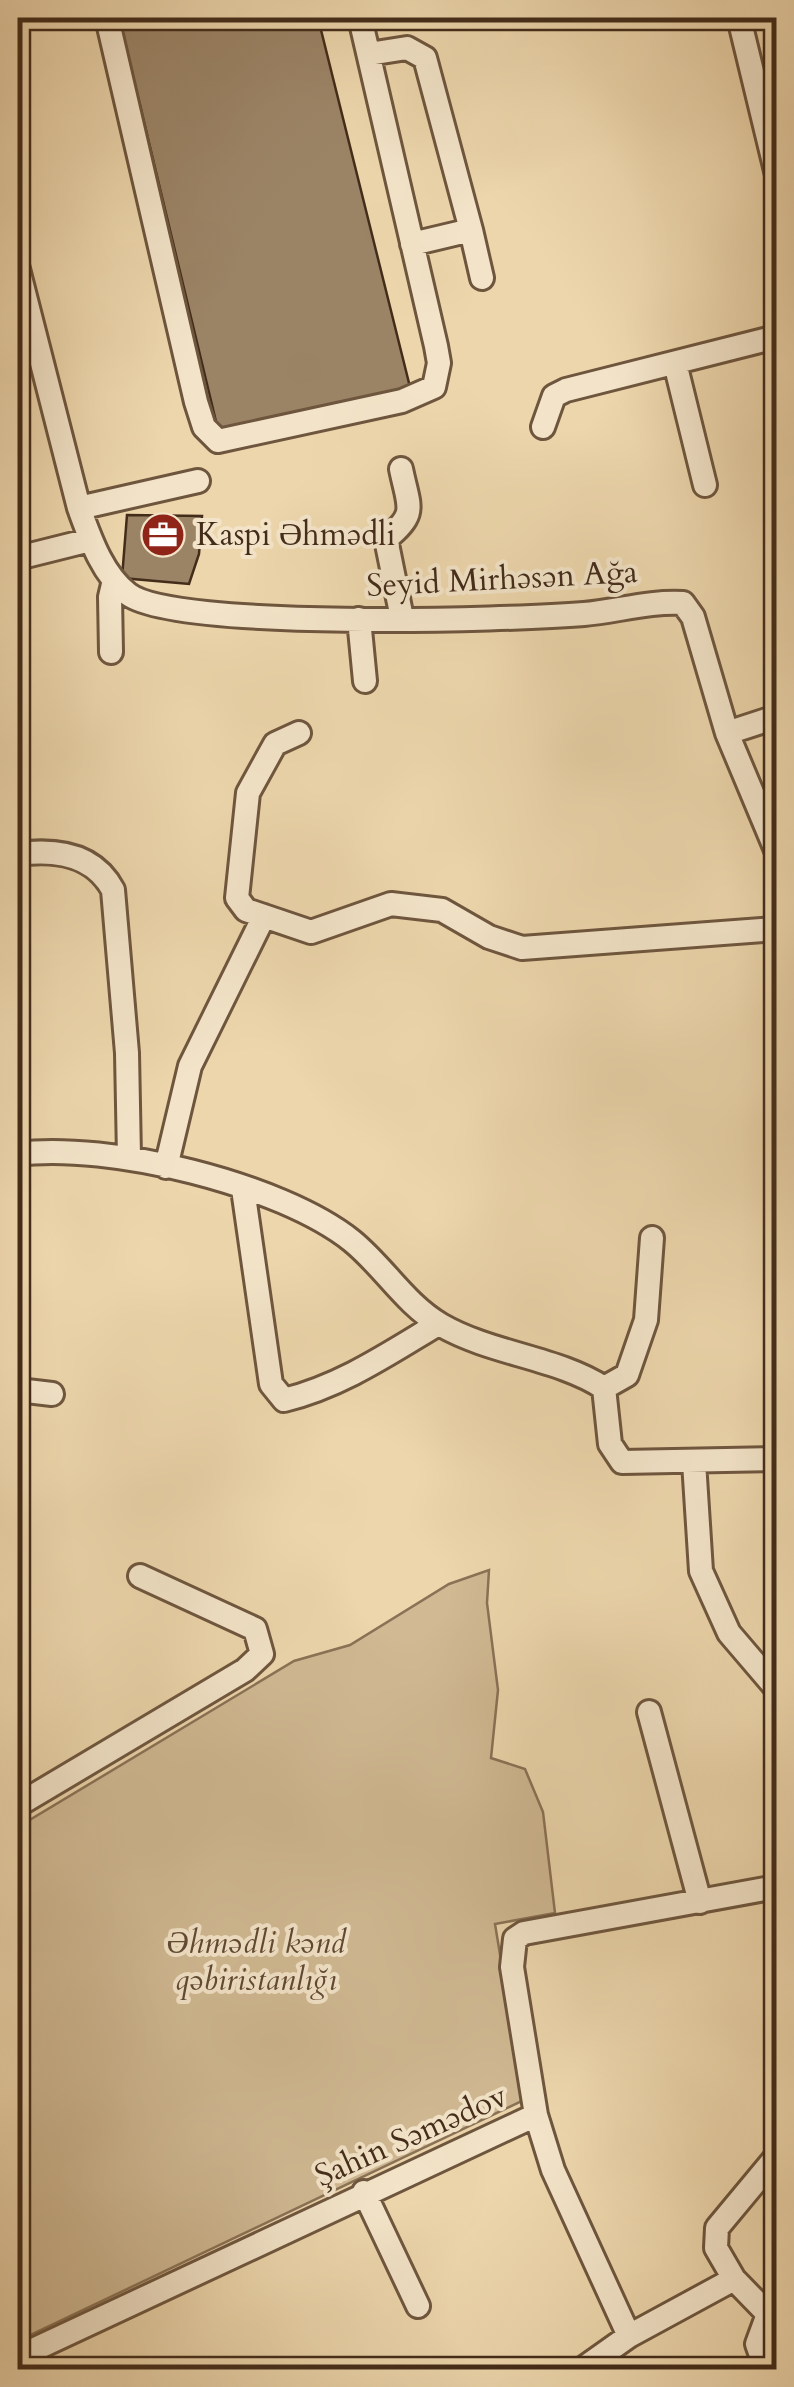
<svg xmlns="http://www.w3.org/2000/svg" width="794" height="2387" font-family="Cardo,serif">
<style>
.green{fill:#d0b993;stroke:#8a7256;stroke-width:2.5}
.building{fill:#9b8466;stroke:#432c1a;stroke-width:2.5}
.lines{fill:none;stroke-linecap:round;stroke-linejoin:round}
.minor-casing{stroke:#6e563e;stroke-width:28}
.minor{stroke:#f3e4c9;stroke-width:22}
.labels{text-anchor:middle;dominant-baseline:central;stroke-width:8;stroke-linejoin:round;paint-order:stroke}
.poi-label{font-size:32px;fill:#432c1a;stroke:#f3e4c9;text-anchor:start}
.street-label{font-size:32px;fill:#432c1a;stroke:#f3e4c9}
.park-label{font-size:32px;font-style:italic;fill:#5f4832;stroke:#f3e4c9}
</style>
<rect width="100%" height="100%" fill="#edd6ac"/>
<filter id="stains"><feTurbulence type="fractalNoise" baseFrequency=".002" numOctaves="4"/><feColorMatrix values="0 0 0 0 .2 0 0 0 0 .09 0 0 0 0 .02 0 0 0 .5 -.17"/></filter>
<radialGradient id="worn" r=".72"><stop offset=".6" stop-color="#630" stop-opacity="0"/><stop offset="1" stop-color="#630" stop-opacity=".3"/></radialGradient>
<path class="green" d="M489 1570 487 1603 498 1690 491 1758 525 1769 543 1812 555 1913 495 1924 524 2100 18 2341V1827L294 1661 350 1645 449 1584Z"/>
<path class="building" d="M119 18H318L410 387 219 434Z
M127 515 202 516 199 554 189 584 122 578Z"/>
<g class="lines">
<defs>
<path id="minor" d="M107 18 196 402 204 427 218 441 402 401 434 387 439 363 436 346 360 18
M739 18 776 171
M369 54 407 48 425 58 471 230 412 244
M471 230 482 278
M18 269 79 508C90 538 102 574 128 594 174 630 512 620 584 614 617 611 650 601 683 603L693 617 727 733 776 850
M675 363 705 485
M543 427 554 396 566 390 776 337
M401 469C409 508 418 513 386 539L402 618
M79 508 198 481
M18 558 90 540
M359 619 365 681
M111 652 110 597 114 580
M299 733 275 744 248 793 237 898 246 910 311 932 391 904 442 910 489 937 522 948 776 929
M727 733 776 717
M18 854C56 849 94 854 113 890L127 1053 129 1157
M18 1154C108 1142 281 1184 352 1241 384 1267 405 1304 441 1325 491 1354 559 1358 604 1388L610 1444 622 1462 776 1459
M166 1167 190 1066 264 916
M243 1189 271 1384 284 1400C341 1386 388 1354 438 1324
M604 1388 627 1375 646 1320 652 1238
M18 1390 52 1394
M694 1462 701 1571 729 1633 776 1688
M649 1712 700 1902
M18 1805 245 1670 262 1654 255 1629 140 1576
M536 2115 553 2170 629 2336
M364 2192 418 2306
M734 2279 716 2248 717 2228 776 2157
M18 2357 536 2115 512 1967 515 1939 524 1933 776 1887
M581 2370 629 2336 734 2279 768 2314 776 2312
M766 2370 757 2344 768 2314"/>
</defs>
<use href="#minor" class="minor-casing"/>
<use href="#minor" class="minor"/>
</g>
<defs>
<symbol id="office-disc" viewBox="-11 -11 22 22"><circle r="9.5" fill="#8f2418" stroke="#f3e4c9"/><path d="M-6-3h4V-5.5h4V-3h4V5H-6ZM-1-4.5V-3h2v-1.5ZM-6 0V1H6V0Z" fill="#fff"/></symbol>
</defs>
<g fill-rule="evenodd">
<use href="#office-disc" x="138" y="510" width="50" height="50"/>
</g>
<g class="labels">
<g class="poi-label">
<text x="196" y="535">Kaspi Əhmədli</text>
</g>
<g class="street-label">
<text transform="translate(502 579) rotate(-3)">Seyid Mirhəsən Ağa</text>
<text transform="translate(411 2136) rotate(-24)">Şahin Səmədov</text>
</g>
<g class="park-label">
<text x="256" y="1943">Əhmədli kənd<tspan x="256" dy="37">qəbiristanlığı</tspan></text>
</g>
</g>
<rect width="794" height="2387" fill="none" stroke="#edd6ac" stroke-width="60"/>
<rect x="20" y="20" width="754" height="2347" fill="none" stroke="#432c1a" stroke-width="5"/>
<rect x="30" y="30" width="734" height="2327" fill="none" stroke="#432c1a" stroke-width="2.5"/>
<rect width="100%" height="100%" filter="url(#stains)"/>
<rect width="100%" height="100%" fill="url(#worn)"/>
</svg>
